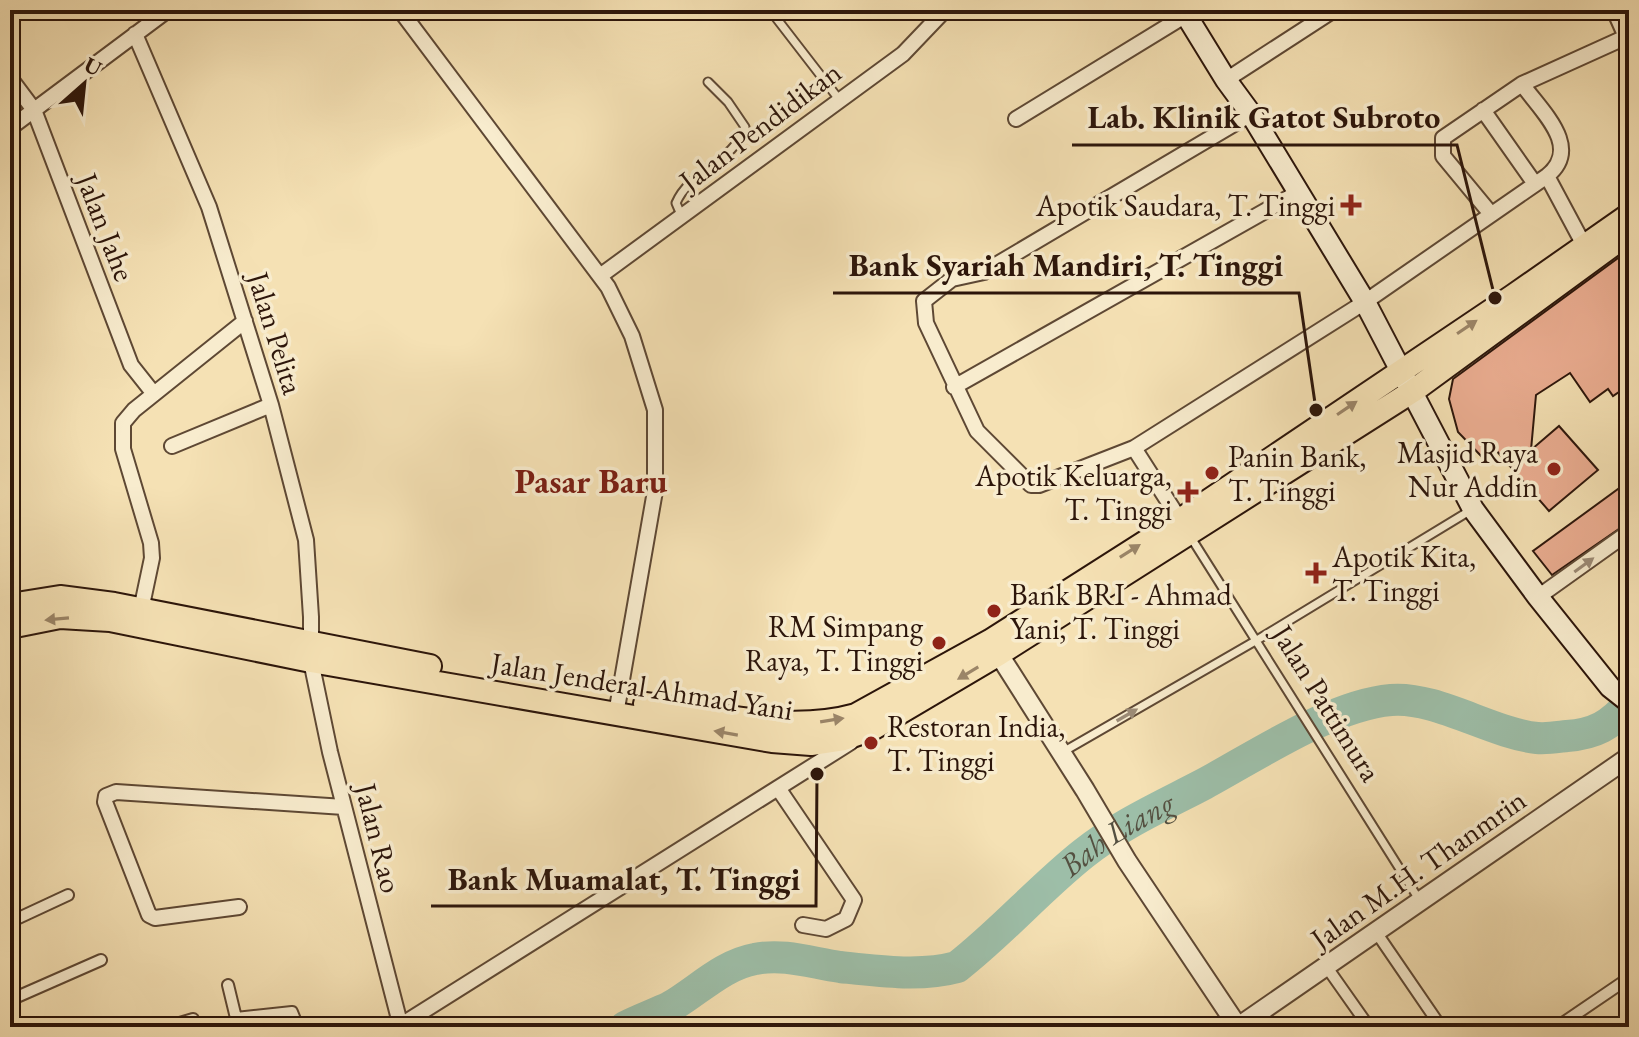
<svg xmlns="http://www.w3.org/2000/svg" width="1639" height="1037" font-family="'EB Garamond',serif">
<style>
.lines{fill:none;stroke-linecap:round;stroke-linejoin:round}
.river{stroke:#9dbea8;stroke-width:32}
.building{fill:#ebad91;stroke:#2c150a;stroke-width:2}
.service-casing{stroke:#5e4834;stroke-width:11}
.pedestrian-casing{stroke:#5e4834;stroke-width:14}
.minor-casing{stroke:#5e4834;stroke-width:18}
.tertiary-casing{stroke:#5e4834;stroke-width:22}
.secondary-casing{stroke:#2c150a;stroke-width:24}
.primary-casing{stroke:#2c150a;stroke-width:26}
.service{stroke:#f8ecce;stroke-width:7}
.pedestrian{stroke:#f8ecce;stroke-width:10}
.minor{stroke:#f8ecce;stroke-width:14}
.tertiary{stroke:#f8ecce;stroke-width:18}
.secondary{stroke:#f8ecce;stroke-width:20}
.primary{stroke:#f5e1b4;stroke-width:22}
.oneway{fill:#9b8568}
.oneway2{fill:#9c8b76}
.poi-dot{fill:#8f2418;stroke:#f8ecce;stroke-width:3}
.labels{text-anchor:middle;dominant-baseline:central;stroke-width:7;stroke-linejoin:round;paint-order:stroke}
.street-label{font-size:30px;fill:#2c150a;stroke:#f8ecce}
.poi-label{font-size:30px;fill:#2c150a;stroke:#f8ecce;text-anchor:end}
.water-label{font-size:32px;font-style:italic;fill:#545041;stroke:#f8ecce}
.quarter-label{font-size:34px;font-weight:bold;fill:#7a1f14;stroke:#f8ecce}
.leader{fill:none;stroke:#2c150a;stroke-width:3}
.callout-dot{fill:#2c150a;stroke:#f8ecce;stroke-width:3}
.callout-label{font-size:32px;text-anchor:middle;font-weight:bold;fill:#2c150a;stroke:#f8ecce;stroke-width:7;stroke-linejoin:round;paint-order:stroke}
</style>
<rect width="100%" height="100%" fill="#f5e1b4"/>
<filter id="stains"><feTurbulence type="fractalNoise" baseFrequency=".0025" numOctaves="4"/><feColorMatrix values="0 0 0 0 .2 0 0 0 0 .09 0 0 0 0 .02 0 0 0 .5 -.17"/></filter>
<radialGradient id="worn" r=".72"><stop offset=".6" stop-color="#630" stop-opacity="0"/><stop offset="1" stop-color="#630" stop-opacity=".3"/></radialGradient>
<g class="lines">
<path class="river" id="s1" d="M625 1027C639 1020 655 1014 670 1007 698 991 722 965 755 959 784 953 812 963 840 967 877 971 921 977 957 967 1002 932 1039 889 1083 854 1119 825 1164 805 1204 784 1256 756 1332 705 1391 700 1436 696 1491 733 1537 738 1547 739 1558 737 1567 736 1595 734 1611 725 1629 704"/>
</g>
<path class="building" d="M1629 250V385L1613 396 1608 389 1590 402 1570 373 1536 395 1531 450 1559 426 1598 470 1549 511 1495 449 1484 459 1458 432 1449 399 1453 379Z
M1629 481V522L1552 575 1533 551Z"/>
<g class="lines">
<defs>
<path id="service" d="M770 10 838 98
M682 217 676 203C690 170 735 161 745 127L728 102 708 82
M1190 536 1420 901
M1061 753 1257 640 1471 510"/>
<path id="pedestrian" d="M10 922 68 895
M1376 932 1441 1027
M1326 966 1369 1027
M228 985 236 1018 292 1012 298 1027
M10 1000 101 960
M166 1027 193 1019 195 1027
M1557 1027 1629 978"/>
<path id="minor" d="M400 10 608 287 632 336 655 410V491L616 714
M1614 10 1626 37
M135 34 209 207 271 405 306 540 311 617V661L330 752 401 1027
M10 78 34 110 131 365 154 394
M1226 80 1334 10
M1522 84 1626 37 1629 44
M1483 110 1535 184
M1251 114 984 272 952 279 924 301 926 323 977 431 1031 485H1039L1134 448 1365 302 1547 176 1585 247
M1016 119 1186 15
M10 128 168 10
M1491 214 1443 156V138L1522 84C1541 111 1583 147 1547 176
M600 276 903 54 945 10
M954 387 1297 193
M172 446 271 405
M1134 448 1180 520
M1538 597 1629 532
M141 610 152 558 151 543 123 449V423L134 410 245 321
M778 788 854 900 846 919 826 929 803 925
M239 907 155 918 149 915 105 802 106 796 116 792 344 807
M398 1027 851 742"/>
<path id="tertiary" d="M991 642 1085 790 1127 861 1238 1027
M1238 1027 1629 757"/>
<path id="secondary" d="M1183 10 1226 80 1251 114 1365 302 1473 509 1538 597 1610 687 1629 702"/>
<path id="primary" d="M10 605 60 597 114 604 430 666
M10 627 60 617 110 620 311 661 772 741 811 744 844 739 872 729 999 654 1413 391 1629 233
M645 704C713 713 788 734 856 715L990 641 1180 520 1513 296 1629 215"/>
</defs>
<use href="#service" class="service-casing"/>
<use href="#pedestrian" class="pedestrian-casing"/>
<use href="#minor" class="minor-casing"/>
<use href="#tertiary" class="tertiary-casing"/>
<use href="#secondary" class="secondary-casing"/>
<use href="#primary" class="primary-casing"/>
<use href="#service" class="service"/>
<use href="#pedestrian" class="pedestrian"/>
<use href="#minor" class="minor"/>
<use href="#tertiary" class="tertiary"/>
<use href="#secondary" class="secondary"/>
<use href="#primary" class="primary"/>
</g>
<defs><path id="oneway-solid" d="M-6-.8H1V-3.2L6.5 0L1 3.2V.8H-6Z" transform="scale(2)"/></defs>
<g class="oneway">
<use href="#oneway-solid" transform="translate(1467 327) rotate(-34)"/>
<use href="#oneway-solid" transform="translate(1347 408) rotate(-34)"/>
<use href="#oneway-solid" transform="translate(1130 551) rotate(-32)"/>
<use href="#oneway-solid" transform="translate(57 619) rotate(175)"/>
<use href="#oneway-solid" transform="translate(968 673) rotate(149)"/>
<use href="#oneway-solid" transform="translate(832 720) rotate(-9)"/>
<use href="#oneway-solid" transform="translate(726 733) rotate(-170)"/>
</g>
<g class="oneway2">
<use href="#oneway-solid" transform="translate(1584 565) rotate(-36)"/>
<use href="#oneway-solid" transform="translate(1127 715) rotate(-30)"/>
</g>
<g class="poi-dot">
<path d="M1347 193h8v8h8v8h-8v8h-8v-8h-8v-8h8z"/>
<circle cx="1554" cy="469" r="8"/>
<circle cx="1212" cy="473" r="8"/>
<path d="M1184 480h8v8h8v8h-8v8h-8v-8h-8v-8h8z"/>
<path d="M1312 561h8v8h8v8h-8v8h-8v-8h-8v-8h8z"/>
<circle cx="994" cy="611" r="8"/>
<circle cx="939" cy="643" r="8"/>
<circle cx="871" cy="743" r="8"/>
</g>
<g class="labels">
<g class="street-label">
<text transform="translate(760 126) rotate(-37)">Jalan Pendidikan</text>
<text transform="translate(106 227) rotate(69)">Jalan Jahe</text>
<text transform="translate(276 333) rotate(73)">Jalan Pelita</text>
<text transform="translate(642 686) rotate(9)">Jalan Jenderal Ahmad Yani</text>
<text transform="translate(1327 703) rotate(58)">Jalan Pattimura</text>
<text transform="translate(379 838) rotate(76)">Jalan Rao</text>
<text transform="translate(1418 869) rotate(-35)">Jalan M.H. Thanmrin</text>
</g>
<g class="poi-label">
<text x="1335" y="205">Apotik Saudara, T. Tinggi</text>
<text x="1538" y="452">Masjid Raya<tspan x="1538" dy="34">Nur Addin</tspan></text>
<text x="1228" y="456" text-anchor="start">Panin Bank,<tspan x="1228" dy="34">T. Tinggi</tspan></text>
<text x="1172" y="475">Apotik Keluarga,<tspan x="1172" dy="34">T. Tinggi</tspan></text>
<text x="1332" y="556" text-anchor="start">Apotik Kita,<tspan x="1332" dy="34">T. Tinggi</tspan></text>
<text x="1010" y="594" text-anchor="start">Bank BRI - Ahmad<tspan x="1010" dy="34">Yani, T. Tinggi</tspan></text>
<text x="923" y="626">RM Simpang<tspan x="923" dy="34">Raya, T. Tinggi</tspan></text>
<text x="887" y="726" text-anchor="start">Restoran India,<tspan x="887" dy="34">T. Tinggi</tspan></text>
</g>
<g class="water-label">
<text stroke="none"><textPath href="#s1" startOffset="560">Bah Liang</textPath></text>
</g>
<g class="quarter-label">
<text x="591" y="481">Pasar Baru</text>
</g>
</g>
<path class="leader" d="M1495 298L1457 145H1072M1316 410L1299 293H833M817 774L816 906H431"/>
<g class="callout-dot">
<circle cx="1495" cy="298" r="8"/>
<circle cx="1316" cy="410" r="8"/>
<circle cx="817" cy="774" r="8"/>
</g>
<g class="callout-label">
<text x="1264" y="128">Lab. Klinik Gatot Subroto</text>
<text x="1066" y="276">Bank Syariah Mandiri, T. Tinggi</text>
<text x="624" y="890">Bank Muamalat, T. Tinggi</text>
</g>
<rect width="1639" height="1037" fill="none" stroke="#f5e1b4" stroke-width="40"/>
<rect x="12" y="12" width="1615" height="1013" fill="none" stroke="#2c150a" stroke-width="4"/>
<rect x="20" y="20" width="1599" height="997" fill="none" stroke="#2c150a" stroke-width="2"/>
<g transform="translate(84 84) rotate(27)" stroke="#f8ecce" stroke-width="6" paint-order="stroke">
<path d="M0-6L14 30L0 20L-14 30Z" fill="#2c150a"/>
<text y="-12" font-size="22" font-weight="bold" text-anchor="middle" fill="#2c150a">U</text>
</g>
<rect width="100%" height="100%" filter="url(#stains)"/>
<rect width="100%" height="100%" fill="url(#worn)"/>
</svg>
